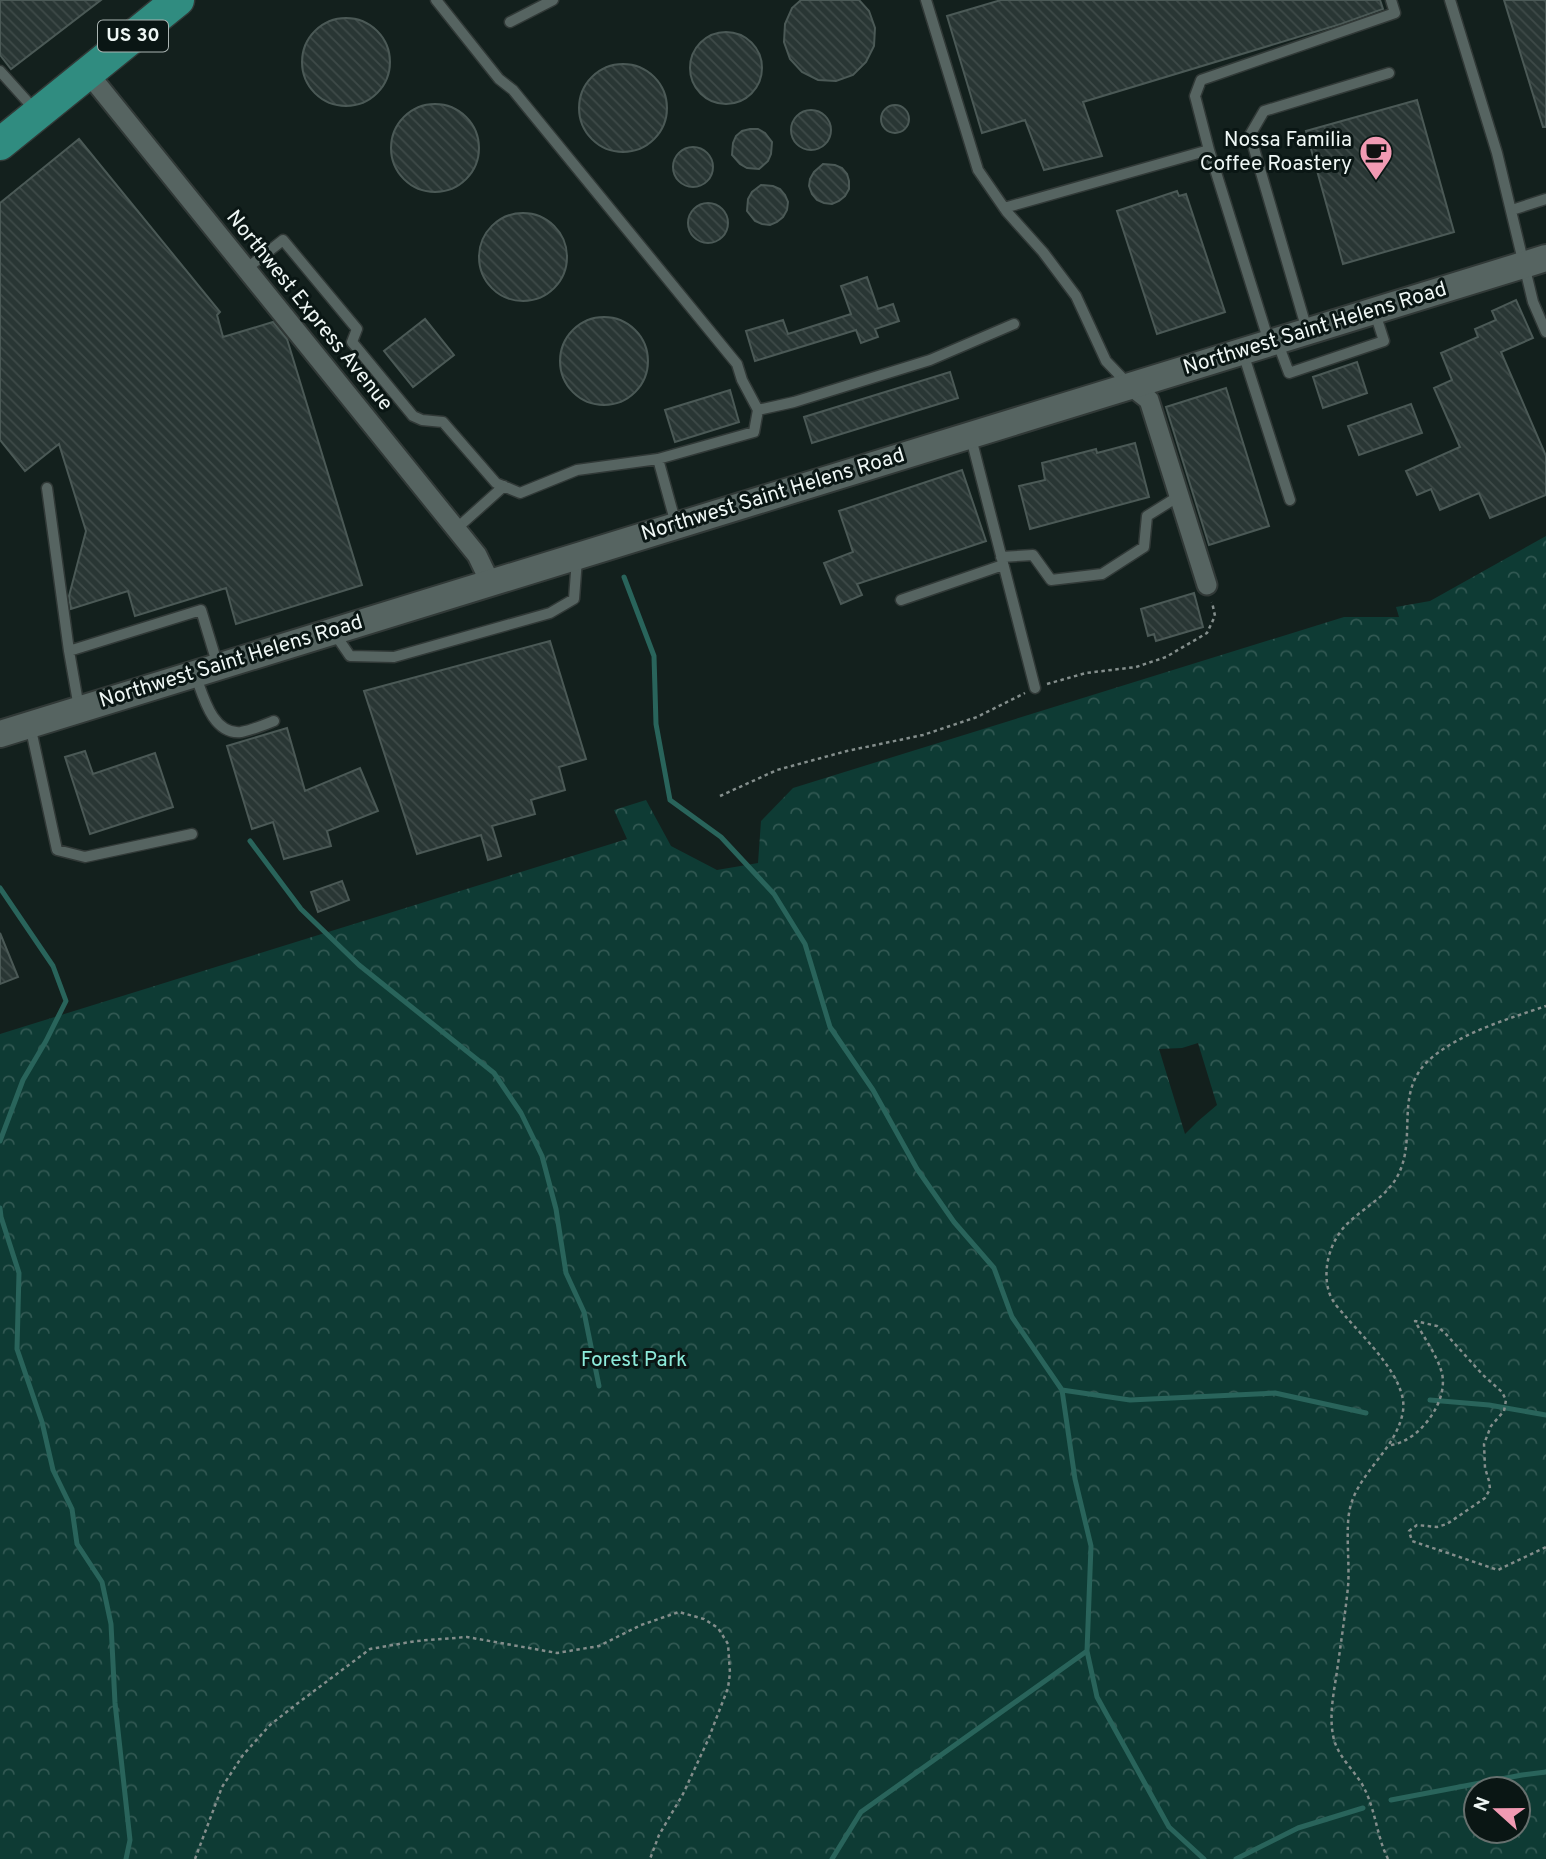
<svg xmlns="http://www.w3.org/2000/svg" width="1546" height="1859" font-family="Overpass,sans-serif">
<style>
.park{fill:url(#park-crowns);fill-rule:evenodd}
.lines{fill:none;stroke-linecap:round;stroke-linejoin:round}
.stream{stroke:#29645b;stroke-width:5}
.building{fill:url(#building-back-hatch);stroke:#4b5956;stroke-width:2}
.service-casing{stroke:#313937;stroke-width:13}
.minor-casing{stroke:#313937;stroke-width:23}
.secondary-casing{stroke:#313937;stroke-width:30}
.trunk-casing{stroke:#313937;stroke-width:35}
.path{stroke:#848e8c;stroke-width:2.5;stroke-dasharray:3.5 3.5;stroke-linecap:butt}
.service{stroke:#566461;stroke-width:10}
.minor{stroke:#566461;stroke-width:19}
.secondary{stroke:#566461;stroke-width:26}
.trunk{stroke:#308c80;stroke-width:32}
.labels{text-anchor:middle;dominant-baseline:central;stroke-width:6;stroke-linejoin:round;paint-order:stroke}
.shield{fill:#0a1614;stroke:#aab4b2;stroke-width:2}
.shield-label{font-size:19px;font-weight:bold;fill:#eff7f5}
.poi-label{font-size:21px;fill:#eff7f5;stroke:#0a1614;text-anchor:end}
.street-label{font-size:21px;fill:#eff7f5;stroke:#0a1614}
.park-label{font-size:21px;fill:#8debdb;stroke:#0a1614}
</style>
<defs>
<pattern id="park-crowns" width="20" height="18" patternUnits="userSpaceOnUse" patternTransform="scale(1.75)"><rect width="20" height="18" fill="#0e3b34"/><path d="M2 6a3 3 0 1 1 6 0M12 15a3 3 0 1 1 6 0" fill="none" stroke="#315852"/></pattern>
<pattern id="building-back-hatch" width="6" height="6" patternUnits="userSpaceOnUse" patternTransform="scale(1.75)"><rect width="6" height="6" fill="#293634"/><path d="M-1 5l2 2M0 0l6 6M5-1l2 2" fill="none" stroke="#3e4a48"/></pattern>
</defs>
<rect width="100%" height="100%" fill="#13201d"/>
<path class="park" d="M1546 536V1859H0V1034L627 839 614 810 646 800 671 846 717 870 758 863 761 821 793 788 1344 617H1399L1396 607 1430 601ZM1198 1043 1217 1105 1197 1122 1185 1134 1159 1049 1182 1048ZM1476 1789H1518V1831H1476Z"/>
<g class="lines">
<path class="stream" d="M624 577 654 656 656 724 670 800 721 837 774 894 805 944 830 1027 873 1090 917 1169 954 1222 994 1268 1012 1317 1062 1390 1075 1479 1091 1546 1087 1651 861 1812 832 1859
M250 841 301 909 359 965 494 1073 521 1113 542 1156 556 1209 566 1273 584 1312 599 1386
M0 888 53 966 66 1001 46 1041 23 1080 0 1141
M0 1208 1 1217 19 1273 17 1349 42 1422 53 1470 72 1509 77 1544 102 1582 111 1624 115 1703 130 1840 126 1859
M1062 1390 1130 1400 1275 1393 1366 1413
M1430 1400 1489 1405 1546 1415
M1087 1651 1097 1697 1169 1827 1204 1859
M1391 1800 1522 1775 1546 1772
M1236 1859 1298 1828 1363 1808"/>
</g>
<path class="building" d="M0 0H101L11 69 0 55Z
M801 0H859L869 11 875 28 874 46 866 62 853 75 836 81 818 80 802 72 790 59 784 42 785 24 792 8Z
M1001 0H1380L1383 9 1341 24 1083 102 1102 156 1044 170 1025 120 982 133 947 16Z
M1504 0H1546V127H1543Z
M302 62a44 44 0 1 1 88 0a44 44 0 1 1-88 0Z
M690 68a36 36 0 1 1 72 0a36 36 0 1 1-72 0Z
M579 108a44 44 0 1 1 88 0a44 44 0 1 1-88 0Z
M1417 100 1454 232 1343 264 1306 131Z
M391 148a44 44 0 1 1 88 0a44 44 0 1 1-88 0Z
M881 119a14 14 0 1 1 28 0a14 14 0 1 1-28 0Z
M791 130a20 20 0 1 1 40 0a20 20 0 1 1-40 0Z
M750 129H758L765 133 772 142 771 154 768 161 759 169 747 168 740 164 732 155 733 143 736 136 742 131Z
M79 139 220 312 217 315 223 337 273 322 287 339 362 585 236 624 226 588 135 616 128 591 71 609 69 596 86 531 59 444 25 471 0 440V203Z
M673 167a20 20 0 1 1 40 0a20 20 0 1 1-40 0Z
M823 164 835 165 842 168 847 174 849 181V189L845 196 839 201 832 204 824 203 817 200 812 194 809 186 810 179 814 172Z
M761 185 773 186 780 189 785 195 788 202 787 210 783 217 777 222 770 225 762 224 755 221 747 211 748 199 752 192Z
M1177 191 1179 196 1186 194 1225 312 1157 334 1117 211Z
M688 223a20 20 0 1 1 40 0a20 20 0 1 1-40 0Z
M479 257a44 44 0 1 1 88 0a44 44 0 1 1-88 0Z
M867 277 878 309 893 304 899 321 875 329 878 337 861 343 856 330 755 361 746 331 783 320 788 334 851 314 841 286Z
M1516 300 1533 338 1501 352 1546 456V495L1490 518 1479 493 1440 510 1431 489 1417 495 1406 471 1460 447 1434 388 1452 380 1441 353 1478 337 1475 329 1496 320 1492 311Z
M560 361a44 44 0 1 1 88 0a44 44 0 1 1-88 0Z
M425 319 454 355 413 387 384 351Z
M1357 362 1367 393 1323 408 1313 377Z
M950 372 958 398 812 443 804 417Z
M1226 388 1269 526 1209 545 1166 407Z
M730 390 739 422 675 442 665 410Z
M1411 404 1422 433 1359 455 1348 426Z
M1135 443 1149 497 1030 529 1019 486 1045 480 1042 463 1096 449 1097 453Z
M962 470 986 541 857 584 862 595 841 604 824 563 853 552 839 511Z
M1194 593 1203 627 1156 641 1154 634 1148 636 1141 609Z
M550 641 586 759 559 767 565 790 531 800 535 814 492 826 501 856 488 860 481 835 417 854 364 691Z
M287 728 305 791 360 768 378 811 327 831 331 846 284 859 273 822 252 829 227 746Z
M85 751 93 774 155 753 173 807 90 834 65 757Z
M342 881 349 900 318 912 311 892Z
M0 933 18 977 0 984Z"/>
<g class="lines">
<defs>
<path id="service" d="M436 0 499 79 513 90 737 364 742 380 758 410
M926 0 978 170 1007 212 1043 252 1076 296 1106 361 1129 385
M1450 0 1497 153 1533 302 1546 332
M510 22 553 0
M0 71 35 110
M1209 150 1195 96 1201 80 1395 13 1391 0
M1004 208 1209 150 1269 342
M1512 210 1546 199
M246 269 283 240 357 329 352 342 413 416 422 420 443 422 496 483 520 493 577 470 658 459 754 432 758 410 794 402 930 360 1014 324
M1307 330 1250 135 1264 111 1389 73
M1277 341 1289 373 1384 341 1375 313
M1243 353 1290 500
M971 438 1035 688
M658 459 676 524
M47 488 69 651
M456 529 504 486
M1001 557 1033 555 1051 580 1102 574 1144 547 1147 516 1179 496
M901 600 1003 565
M335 634 350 656 394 657 550 613 574 599 577 559
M195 674C203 695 212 735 241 732 252 730 264 725 274 721
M79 708 69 651 201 610 218 666
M30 725 57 850 85 857 192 834"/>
<path id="minor" d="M88 73 477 555 490 582
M1130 385 1149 400 1207 585"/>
<path id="secondary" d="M0 734 1546 258"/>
<path id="trunk" d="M0 144 178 0"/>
</defs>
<use href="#service" class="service-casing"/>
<use href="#minor" class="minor-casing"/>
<use href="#secondary" class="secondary-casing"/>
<use href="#trunk" class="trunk-casing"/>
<path class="path" d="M1047 684 1086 673 1136 667 1166 657 1207 633 1215 616 1212 602
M720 796 777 770 847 751 923 735 977 717 1025 693
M1391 1445C1420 1441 1451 1399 1441 1370 1436 1354 1423 1336 1415 1321L1437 1326 1445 1333 1483 1375 1502 1392 1506 1400 1504 1411 1491 1426 1484 1444 1485 1468 1489 1481 1490 1489 1485 1498 1447 1524 1437 1527 1417 1525 1409 1531 1412 1541 1498 1570 1546 1547
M195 1859 222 1787 243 1755 270 1725 298 1703 370 1649 416 1641 467 1637 557 1653 599 1646 641 1625 679 1612 704 1619 718 1628 728 1644 730 1673 728 1688 708 1740 683 1794 659 1835 650 1859
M1388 1859C1376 1835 1376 1809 1362 1784 1352 1768 1336 1754 1333 1735 1329 1714 1334 1692 1337 1671 1341 1643 1345 1615 1348 1587 1350 1563 1345 1530 1350 1508 1359 1471 1397 1449 1403 1411 1408 1380 1366 1340 1347 1318 1341 1311 1332 1302 1329 1292 1322 1269 1330 1241 1347 1224 1363 1208 1386 1197 1397 1177 1418 1139 1394 1095 1427 1062 1456 1034 1508 1019 1546 1006"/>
<use href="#service" class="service"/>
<use href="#minor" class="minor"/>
<use href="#secondary" class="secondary"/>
<use href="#trunk" class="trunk"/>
</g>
<defs>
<symbol id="cafe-pin" viewBox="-11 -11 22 30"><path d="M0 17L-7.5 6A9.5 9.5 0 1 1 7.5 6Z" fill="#f19ab3" stroke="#0a1614"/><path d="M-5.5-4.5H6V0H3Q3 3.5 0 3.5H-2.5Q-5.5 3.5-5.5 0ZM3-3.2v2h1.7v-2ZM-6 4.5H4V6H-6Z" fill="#111"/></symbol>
</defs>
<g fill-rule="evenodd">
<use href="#cafe-pin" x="1357" y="133" width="38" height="52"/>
</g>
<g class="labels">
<rect class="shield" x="98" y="20.5" width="70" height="31" rx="5"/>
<g class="shield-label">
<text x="133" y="36">US 30</text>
</g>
<g class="poi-label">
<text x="1352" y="140">Nossa Familia<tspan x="1352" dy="24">Coffee Roastery</tspan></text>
</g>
<g class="street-label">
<text transform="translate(309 311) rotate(51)">Northwest Express Avenue</text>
<text transform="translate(1315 329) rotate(-17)">Northwest Saint Helens Road</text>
<text transform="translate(773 495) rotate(-17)">Northwest Saint Helens Road</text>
<text transform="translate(231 662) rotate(-17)">Northwest Saint Helens Road</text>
</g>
<g class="park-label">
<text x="634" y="1360">Forest Park</text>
</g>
</g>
<g transform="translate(1497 1810) rotate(291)"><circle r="33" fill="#0a1614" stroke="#66706e" stroke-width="2"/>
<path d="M0-5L12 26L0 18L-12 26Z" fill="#f19ab3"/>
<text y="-10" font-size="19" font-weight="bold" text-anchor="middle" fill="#eff7f5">N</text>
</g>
</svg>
